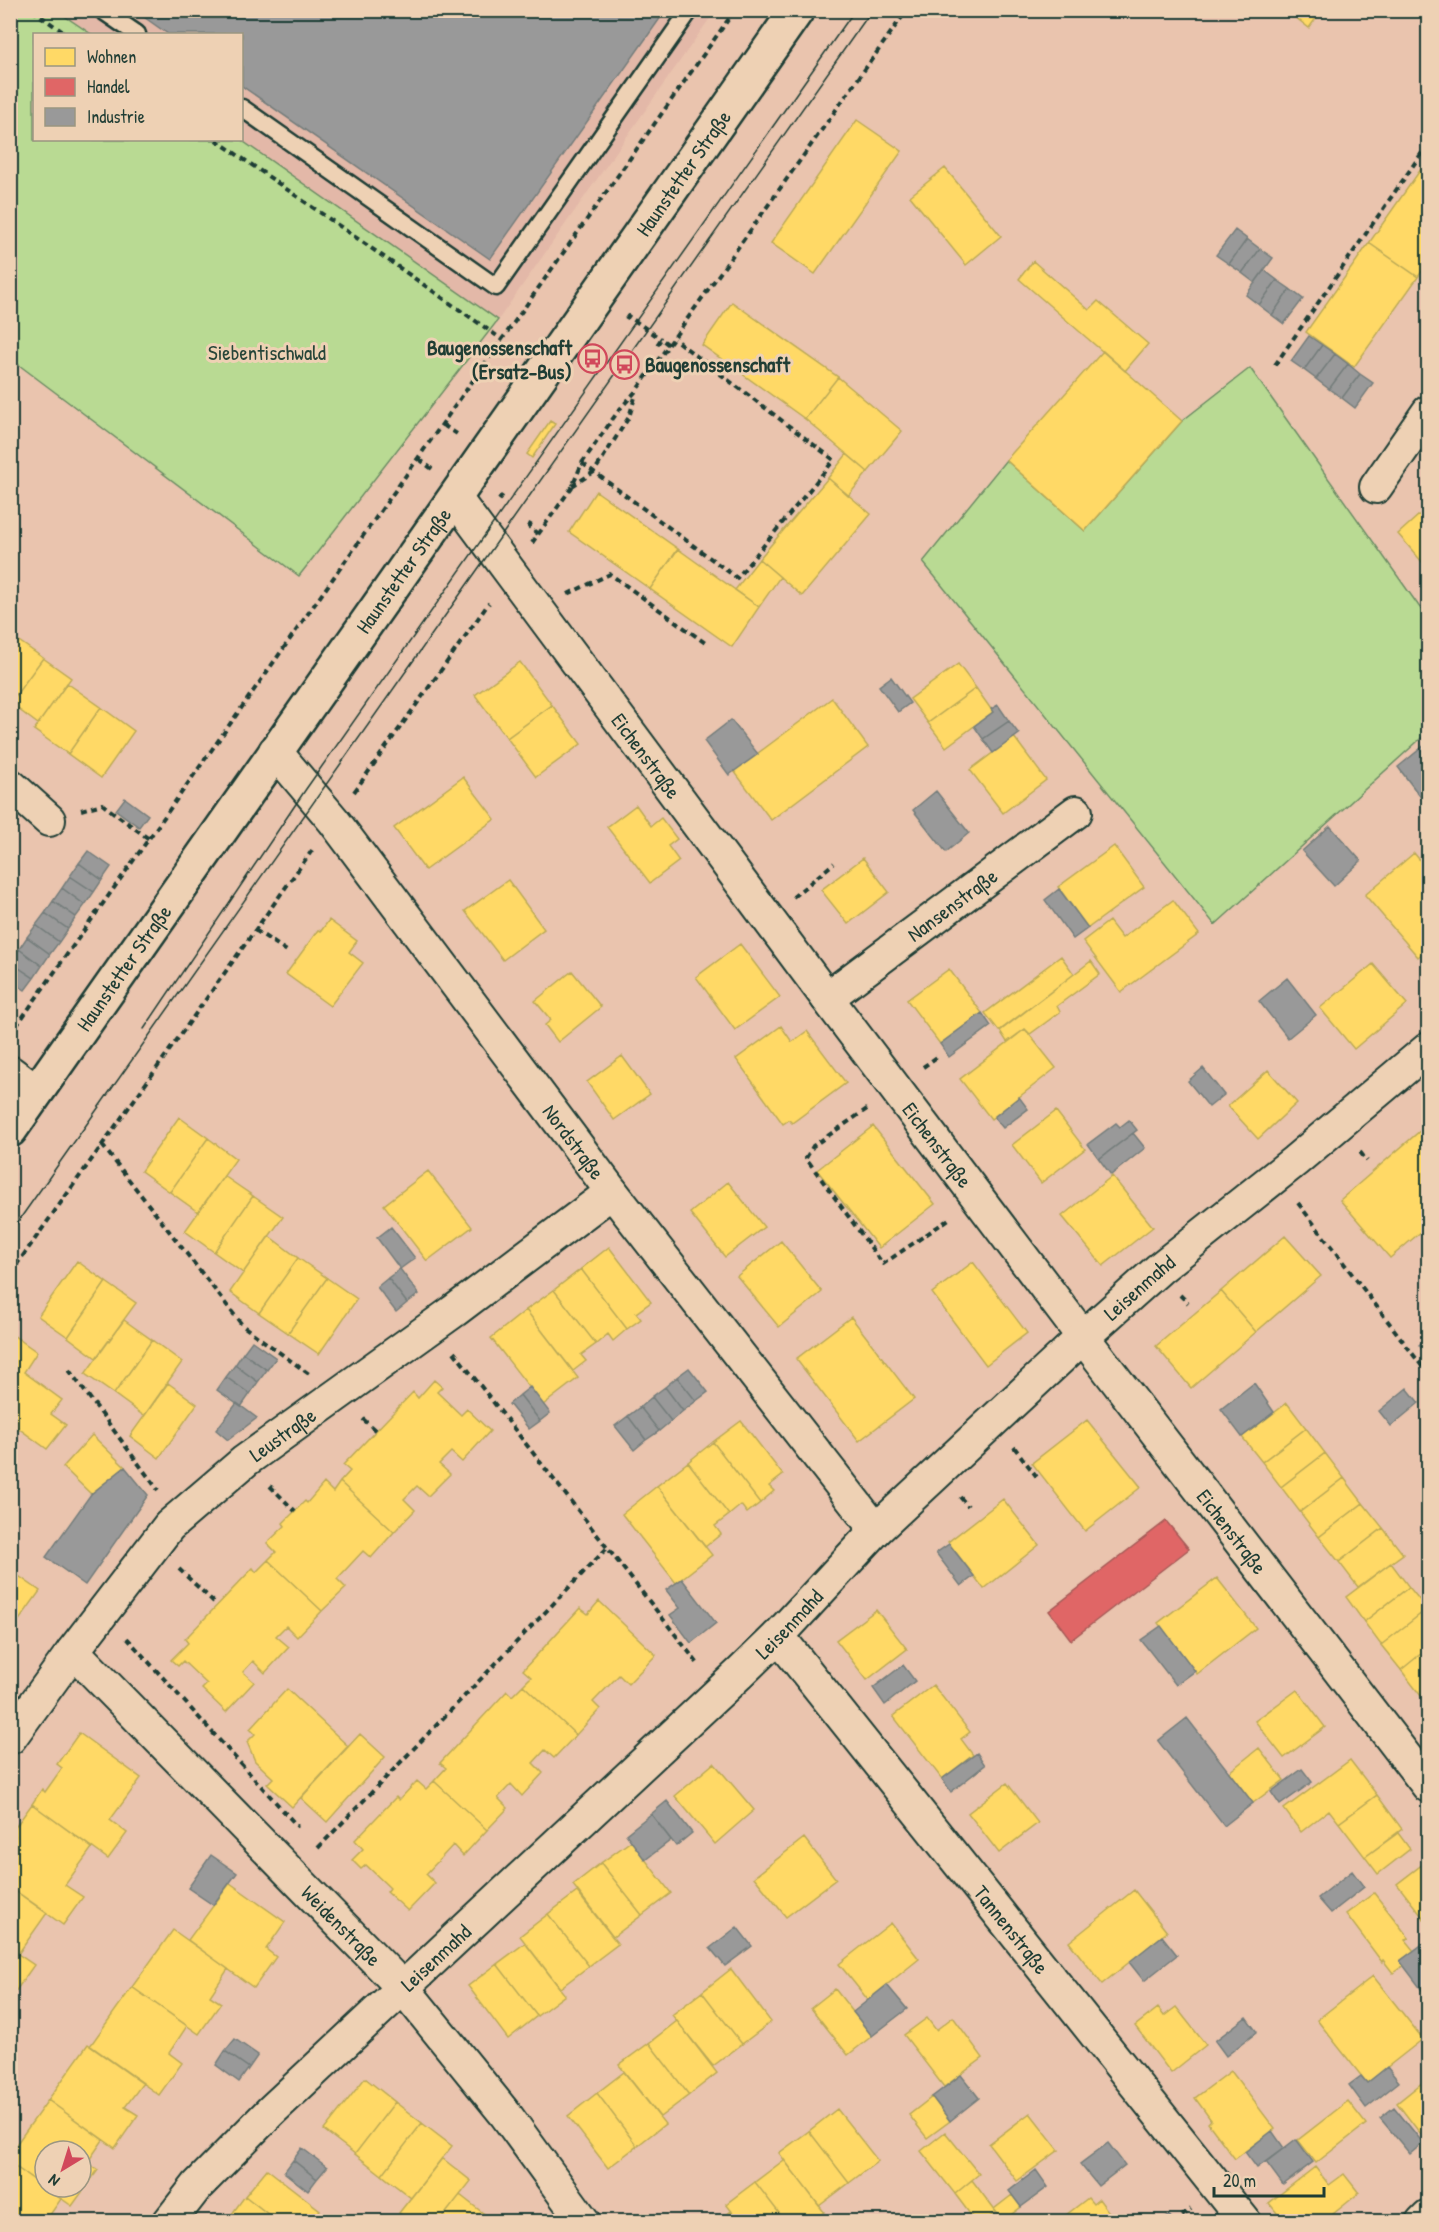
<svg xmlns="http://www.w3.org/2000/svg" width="1439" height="2232" font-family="'Patrick Hand',sans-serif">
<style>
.built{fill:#e3b8a8}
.green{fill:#b9da93;stroke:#6c8c64;stroke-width:1.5}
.homes{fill:#ffd966;stroke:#bcaa57;stroke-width:1.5;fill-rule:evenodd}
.shops{fill:#e06666;stroke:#a65a57;stroke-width:1.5}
.industry{fill:#999;stroke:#747d7b;stroke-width:1.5}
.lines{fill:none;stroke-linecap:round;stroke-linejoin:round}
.lane-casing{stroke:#1f3d34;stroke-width:21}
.street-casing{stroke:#1f3d34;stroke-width:36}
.secondary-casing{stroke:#1f3d34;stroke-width:38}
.path{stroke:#1f3d34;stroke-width:4;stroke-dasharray:6 4.5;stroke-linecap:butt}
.lane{stroke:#eed1b4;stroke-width:16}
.street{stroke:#eed1b4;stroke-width:32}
.secondary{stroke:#eed1b4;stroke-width:33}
.tram{stroke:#1f3d34;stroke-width:1.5}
.labels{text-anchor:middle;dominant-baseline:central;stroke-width:6;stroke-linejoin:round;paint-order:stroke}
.street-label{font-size:21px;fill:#1f3d34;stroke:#eed1b4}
.poi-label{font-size:21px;font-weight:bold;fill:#1f3d34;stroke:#eed1b4;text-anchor:end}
.park-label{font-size:21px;fill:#274539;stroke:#eed1b4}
</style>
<rect width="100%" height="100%" fill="#eac4ae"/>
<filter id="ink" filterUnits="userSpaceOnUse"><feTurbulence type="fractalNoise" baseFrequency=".0167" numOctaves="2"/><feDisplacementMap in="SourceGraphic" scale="12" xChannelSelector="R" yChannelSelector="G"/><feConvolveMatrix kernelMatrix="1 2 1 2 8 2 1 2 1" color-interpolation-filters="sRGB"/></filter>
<g filter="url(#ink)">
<path class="built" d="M57 11H715L498 320 241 140 242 34H91Z"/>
<path class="green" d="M10 11H57L91 34H34V140H241L498 320 299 576 11 359Z
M1250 368 1428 619V732L1215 925 923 562 1006 460 1085 531 1182 421Z"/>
<path class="homes" d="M1286 10H1322L1309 28Z
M857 120 902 151 815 274 771 243Z
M1428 159V263L1418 277 1369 243Z
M945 168 1001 236 966 265 910 196Z
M1369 243 1418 277 1354 367 1306 332Z
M1033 261 1089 310 1098 301 1148 344 1125 371 1019 279Z
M732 302 838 377 805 419 702 345Z
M1103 351 1182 421 1085 531 1006 460Z
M838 377 902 431 868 472 805 419Z
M550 421 555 424 532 458 527 454Z
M847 454 868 472 848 496 828 478Z
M828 478 871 514 802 596 759 559Z
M596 491 678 549 650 589 569 532Z
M1428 507V558L1423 563 1398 534Z
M678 549 759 607 732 647 650 589Z
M759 559 780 577 759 607 735 590Z
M16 639 43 658 10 703V646Z
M43 658 71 678 38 724 10 703Z
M520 662 552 705 507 738 475 695Z
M958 664 976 688 928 723 910 699Z
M67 683 101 707 68 754 34 730Z
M976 688 993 712 946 747 928 723Z
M832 698 868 747 771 820 734 771Z
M552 705 581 744 536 777 507 738Z
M101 707 134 731 101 778 68 754Z
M1014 737 1046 780 1003 813 970 770Z
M463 777 495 819 425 870 394 828Z
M636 805 651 826 661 818 677 839 668 846 679 861 650 883 607 827Z
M1114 846 1144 887 1088 928 1058 887Z
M1414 853 1428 870V949L1418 957 1365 895Z
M863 858 889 892 848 924 821 890Z
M508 880 544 929 503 960 465 911Z
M1173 900 1199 934 1121 992 1083 941 1109 921 1122 938Z
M329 920 357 941 349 952 363 963 330 1006 286 974 318 930 321 931Z
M740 944 780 997 735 1030 696 977Z
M1061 956 1074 974 999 1031 985 1013Z
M1091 961 1100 974 1057 1006 1060 1012 1030 1034 1025 1029 1007 1042 1000 1031Z
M1373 964 1407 1004 1354 1049 1320 1008Z
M949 969 982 1013 940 1044 907 1000Z
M572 971 601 1007 558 1042 545 1025 551 1020 535 1001Z
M781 1026 792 1042 807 1031 846 1083 792 1123 789 1120 783 1124 736 1059Z
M1025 1029 1056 1068 991 1119 960 1079Z
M622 1056 650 1094 614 1120 587 1082Z
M1268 1070 1297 1103 1258 1139 1228 1106Z
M1056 1111 1085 1149 1041 1183 1012 1145Z
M179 1117 208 1138 170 1192 141 1171Z
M1428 1124V1226L1390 1258 1340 1200Z
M873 1126 935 1204 879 1248 817 1170Z
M208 1138 236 1159 198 1212 170 1192Z
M428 1171 472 1227 427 1261 384 1205Z
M224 1176 253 1196 214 1252 185 1231Z
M1112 1176 1153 1227 1103 1266 1062 1216Z
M728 1182 764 1227 725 1257 690 1213Z
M253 1196 283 1217 243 1273 214 1252Z
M269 1236 298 1258 259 1313 230 1292Z
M1285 1236 1321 1276 1256 1332 1221 1291Z
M781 1241 822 1292 779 1327 737 1276Z
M609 1247 651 1302 636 1313 641 1319 627 1329 581 1269Z
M298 1258 327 1278 288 1333 259 1313Z
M77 1261 106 1282 68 1337 38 1316Z
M973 1262 1027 1333 986 1365 932 1293Z
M581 1269 627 1329 613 1341 608 1334 596 1344 554 1290Z
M327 1278 357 1299 319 1354 288 1333Z
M106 1282 136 1303 96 1358 68 1337Z
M554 1290 596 1344 581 1355 586 1361 573 1371 526 1310Z
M1221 1291 1256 1332 1191 1388 1156 1346Z
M526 1310 578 1378 543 1405 491 1338Z
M851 1317 914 1399 859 1441 796 1359Z
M124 1320 152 1340 114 1394 85 1374Z
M10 1333 37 1352 24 1372 62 1400 51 1414 66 1425 47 1449 10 1422Z
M152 1340 182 1362 144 1416 114 1394Z
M434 1380 442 1387 437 1392 461 1415 467 1409 490 1431 462 1462 451 1452 439 1464 450 1474 428 1496 417 1486 404 1499 415 1510 394 1532 340 1482 350 1471 343 1465 413 1392 418 1398Z
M168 1383 197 1404 159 1458 130 1436Z
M1287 1403 1306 1428 1262 1462 1242 1437Z
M1087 1420 1141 1487 1085 1531 1032 1463Z
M741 1421 783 1475 769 1486 774 1491 760 1503 713 1442Z
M1306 1428 1325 1453 1281 1487 1262 1462Z
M92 1435 125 1467 91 1494 63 1467Z
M713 1442 760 1503 747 1513 741 1505 729 1515 688 1462Z
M1325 1453 1344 1478 1300 1512 1281 1487Z
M688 1462 729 1515 715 1526 721 1534 705 1547 657 1486Z
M1344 1478 1363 1503 1319 1537 1300 1512Z
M340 1482 394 1532 371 1558 363 1551 337 1579 346 1588 322 1611 268 1560 276 1552 267 1543 285 1526 283 1523 305 1501 307 1503 324 1483 333 1492Z
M657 1486 712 1555 676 1583 622 1514Z
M1003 1499 1039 1545 984 1589 948 1542Z
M1363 1503 1383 1528 1339 1562 1319 1537Z
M1383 1528 1403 1554 1358 1587 1339 1562Z
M268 1560 322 1611 297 1637 286 1626 276 1636 289 1647 265 1673 253 1661 243 1672 254 1682 226 1712 202 1689 207 1684 183 1661 178 1666 171 1660 188 1643 185 1639 253 1568 256 1572Z
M1391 1563 1409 1587 1364 1622 1346 1597Z
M10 1570 40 1591 10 1633Z
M1217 1578 1256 1628 1197 1674 1158 1623Z
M1409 1587 1427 1609 1381 1645 1364 1622Z
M599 1601 656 1655 628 1684 619 1675 593 1702 600 1709 576 1735 523 1685 531 1677 523 1670 580 1608 588 1614Z
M1427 1609 1428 1648 1401 1670 1381 1645Z
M876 1610 907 1649 867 1680 836 1640Z
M1428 1648V1690L1421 1696 1401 1670Z
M523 1685 576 1735 554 1758 545 1750 533 1763 543 1773 522 1796 511 1784 498 1798 508 1808 487 1830 434 1781 446 1768 440 1763 507 1691 512 1696Z
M933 1685 970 1732 961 1739 973 1755 942 1779 893 1716Z
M287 1689 348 1746 292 1807 267 1784 273 1778 255 1761 247 1742 255 1734 250 1729Z
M1297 1690 1325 1727 1284 1758 1255 1721Z
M1428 1690V1706L1421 1696Z
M79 1733 141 1778 110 1820 127 1833 108 1859 32 1804 42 1789 45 1792 62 1768 57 1764Z
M360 1734 385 1757 327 1822 301 1798Z
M1259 1748 1284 1780 1253 1803 1229 1772Z
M1350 1760 1377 1795 1339 1823 1329 1810 1301 1832 1284 1809Z
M714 1763 754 1810 715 1844 675 1796Z
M417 1781 426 1789 434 1781 487 1830 463 1856 453 1845 426 1874 435 1883 408 1911 387 1892 390 1888 366 1865 361 1869 352 1860 363 1849 355 1840 396 1797 399 1800Z
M1007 1783 1038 1823 999 1853 968 1813Z
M1377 1795 1402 1829 1365 1857 1339 1823Z
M32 1804 92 1848 65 1885 83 1897 63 1925 10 1887V1842L15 1836 11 1833Z
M1398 1833 1410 1849 1378 1874 1365 1857Z
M804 1838 836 1879 786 1917 754 1877Z
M631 1841 671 1893 642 1915 601 1863Z
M1427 1861 1428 1863V1924L1397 1884Z
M601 1863 642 1915 613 1937 573 1885Z
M230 1883 285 1922 266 1949 276 1957 254 1988 188 1940Z
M10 1887 47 1913 18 1954 34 1965 15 1992 10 1989Z
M1134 1890 1167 1932 1102 1984 1069 1942Z
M577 1892 618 1944 589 1966 548 1914Z
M1374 1893 1409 1938 1405 1940 1414 1951 1400 1961 1404 1965 1393 1973 1383 1960 1382 1962 1346 1914Z
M548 1914 589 1966 560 1988 520 1936Z
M891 1923 919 1959 868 2000 839 1964Z
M173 1930 228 1969 210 1996 221 2003 199 2034 132 1987Z
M525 1943 565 1995 537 2016 497 1964Z
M497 1964 537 2016 508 2039 468 1986Z
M731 1969 771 2022 742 2044 702 1992Z
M1373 1976 1423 2039 1367 2083 1317 2020Z
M132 1987 187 2026 169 2053 182 2063 159 2095 90 2046Z
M835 1989 872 2036 848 2055 811 2008Z
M702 1992 742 2044 713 2066 672 2015Z
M1176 2007 1206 2045 1171 2073 1135 2026 1158 2008 1164 2016Z
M953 2017 983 2058 944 2087 904 2035 927 2018 936 2030Z
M677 2021 717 2073 689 2095 649 2043Z
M649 2043 689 2095 660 2117 619 2065Z
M88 2044 143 2083 125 2107 138 2115 115 2148 48 2100Z
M1231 2071 1275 2129 1235 2159 1208 2123 1211 2120 1195 2098Z
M624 2072 665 2124 637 2146 597 2093Z
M365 2078 395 2102 355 2154 324 2130Z
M1428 2078V2139L1426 2141 1397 2103Z
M597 2093 637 2146 608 2168 568 2116Z
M932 2097 950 2121 927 2138 909 2115Z
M48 2100 103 2140 87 2163 98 2170 72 2206 10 2163V2153ZM45 2151H81V2187H45Z
M1348 2101 1366 2124 1316 2163 1298 2140Z
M395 2102 422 2123 382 2175 355 2154Z
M837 2109 878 2161 849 2183 809 2131Z
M1030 2113 1059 2150 1017 2181 989 2144Z
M422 2123 452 2146 411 2198 382 2175Z
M809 2131 849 2183 819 2206 779 2153Z
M945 2132 979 2174 955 2194 921 2151Z
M442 2158 471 2181 439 2222H410L399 2213Z
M784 2160 824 2212 812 2222H786L755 2182Z
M10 2163 61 2199 45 2222H10Z
M1315 2167 1329 2185 1344 2174 1359 2193 1323 2222H1284L1269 2203Z
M267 2169 320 2210 311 2222H278L245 2196Z
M972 2180 996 2212 984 2222H976L955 2194Z
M755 2182 786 2222H740L726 2204Z
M460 2195 488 2217 485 2222H439Z
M1012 2195 1021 2207 1003 2221 994 2209Z
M245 2196 278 2222H226Z
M1088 2198 1093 2204 1099 2199 1116 2222H1057Z
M731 2211 740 2222H718Z"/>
<path class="shops" d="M1166 1521 1189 1549 1071 1640 1049 1611Z"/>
<path class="industry" d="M134 10H666L490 259 242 86V34H168Z
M1235 230 1247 239 1229 264 1216 255Z
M1247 239 1260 249 1242 273 1229 264Z
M1260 249 1273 258 1255 283 1242 273Z
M1264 270 1277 280 1259 305 1246 295Z
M1277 280 1290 289 1272 315 1259 305Z
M1290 289 1303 299 1284 324 1272 315Z
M1309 336 1322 345 1304 370 1291 361Z
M1322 345 1335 354 1316 379 1304 370Z
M1335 354 1348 364 1329 389 1316 379Z
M1348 364 1360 374 1342 398 1329 389Z
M1360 374 1373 383 1355 408 1342 398Z
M891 677 910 703 898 712 879 686Z
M998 705 1009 721 983 739 974 726 993 712 991 709Z
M731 720 758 754 729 775 704 741Z
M1009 721 1019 734 993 753 983 739Z
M1425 745 1428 750V802L1426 804 1398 767Z
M936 791 969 833 946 852 913 810Z
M125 798 148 815 139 827 116 810Z
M1330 826 1361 861 1334 886 1302 851Z
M88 851 111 867 102 880 79 863Z
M79 863 102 880 94 892 70 876Z
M70 876 94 892 85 905 62 888Z
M62 888 85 905 76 917 53 901Z
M1059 889 1088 928 1073 939 1045 900Z
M53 901 76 917 68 929 45 913Z
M45 913 68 929 59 942 36 925Z
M36 925 59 942 50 954 27 937Z
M27 937 50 954 42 966 19 949Z
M19 949 42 966 34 978 10 962Z
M10 962 34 978 25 990 10 980Z
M1287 978 1316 1015 1288 1038 1259 1001Z
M982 1013 991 1026 949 1057 940 1044Z
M1203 1068 1224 1095 1209 1107 1188 1081Z
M1019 1097 1028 1109 1003 1128 994 1117Z
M1129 1120 1137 1130 1099 1159 1088 1144 1116 1123 1120 1127Z
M1133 1133 1145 1148 1111 1175 1099 1159Z
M391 1227 415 1258 400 1269 377 1238Z
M400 1269 419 1294 407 1303 388 1278Z
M388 1278 407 1303 396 1312 377 1287Z
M1428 1338V1357L1419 1345Z
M252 1341 276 1358 267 1370 243 1353Z
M243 1353 267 1370 258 1382 235 1365Z
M235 1365 258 1382 250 1394 226 1377Z
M689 1368 708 1392 696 1401 677 1377Z
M226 1377 250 1394 241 1407 217 1390Z
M677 1377 696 1401 683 1411 665 1387Z
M1254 1383 1274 1412 1242 1437 1221 1409Z
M530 1387 550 1413 540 1421 520 1395Z
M665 1387 683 1411 671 1421 652 1397Z
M1407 1388 1419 1403 1391 1426 1379 1411Z
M520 1395 540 1421 529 1429 509 1404Z
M652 1397 671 1421 659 1431 640 1407Z
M237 1403 257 1418 228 1440 216 1430Z
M640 1407 659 1431 646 1440 628 1416Z
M628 1416 646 1440 634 1450 615 1426Z
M125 1467 148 1495 85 1585 46 1557 91 1494Z
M949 1544 974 1576 961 1586 936 1553Z
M682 1579 716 1623 691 1643 670 1615 680 1608 666 1590Z
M1161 1626 1195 1671 1176 1685 1141 1640Z
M903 1665 915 1681 885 1705 873 1688Z
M1187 1718 1253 1803 1224 1826 1158 1741Z
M977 1753 985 1765 951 1792 942 1779Z
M1302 1769 1312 1782 1280 1805 1271 1792Z
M667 1801 692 1833 676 1846 651 1814Z
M651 1814 671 1840 645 1860 626 1834Z
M211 1855 237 1873 213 1905 188 1888Z
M1352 1871 1364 1887 1331 1913 1318 1898Z
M737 1927 752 1946 725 1966 710 1948Z
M1162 1936 1177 1955 1144 1981 1129 1962Z
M1427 1941 1428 1943V1998L1400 1961Z
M887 1985 907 2009 872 2036 853 2012Z
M1246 2017 1257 2032 1226 2056 1215 2041Z
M235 2039 258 2055 249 2068 225 2051Z
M225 2051 249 2068 239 2082 216 2065Z
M1387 2067 1399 2082 1366 2108 1349 2085 1361 2076 1367 2083Z
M961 2075 979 2098 950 2121 932 2097Z
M1394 2107 1423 2143 1410 2154 1380 2118Z
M1272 2131 1284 2148 1257 2168 1245 2152Z
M1296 2139 1313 2162 1283 2185 1266 2162Z
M1108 2143 1125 2165 1098 2186 1080 2164Z
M302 2148 327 2167 317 2179 293 2160Z
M293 2160 317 2179 308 2191 284 2172Z
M1036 2170 1048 2187 1021 2207 1009 2191Z
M1169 2215 1174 2222H1159Z"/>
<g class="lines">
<defs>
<path id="lane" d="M102 10 137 34
M242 108 496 287 690 10"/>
<g id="street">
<path d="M1376 487 1428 412"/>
<path id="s1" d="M455 498 827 998 1083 1337 1428 1786"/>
<path id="s2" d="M275 751 334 821 612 1192 876 1530"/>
<path d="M10 785 49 820"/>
<path id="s3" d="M827 998 1076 812"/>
<path d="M10 1072 37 1092"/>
<path id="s4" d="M778 1636 1245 2222"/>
<path id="s5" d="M73 1651 404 1989 506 2115 584 2222"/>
<path id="s6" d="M10 1738 73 1651 169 1526 245 1461 454 1311 612 1192"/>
<path id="s7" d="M169 2222 197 2186 271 2111 741 1672 778 1636 876 1530 1083 1337 1159 1269 1295 1161 1428 1049"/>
<path d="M1422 2222 1428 2216"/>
</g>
<g id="secondary">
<path id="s8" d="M10 1130C271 755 536 384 797 10"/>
</g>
</defs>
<use href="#lane" class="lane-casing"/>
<use href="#street" class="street-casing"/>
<use href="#secondary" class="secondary-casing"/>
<path class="path" d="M32 10 66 34
M216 140 503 340
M626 319 628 316 661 339
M657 345 661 339 669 345
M1275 365 1428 144
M481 371 495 380
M443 425 457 434
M419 459 432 469
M582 463 737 578 834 460 674 339
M572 486 594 472 629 417 636 394
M499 500 504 493
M531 523 529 527 538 534
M532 543 572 487 582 463 619 410 636 391 907 10
M568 594 610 574 708 645
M354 792 489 603
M81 810 102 804 149 839
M793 897 834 863
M255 930 290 953
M10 1035 735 10
M923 1067 937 1057
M867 1109 813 1146 806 1158 883 1264 949 1219
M102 1145 243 1326 309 1374
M1360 1152 1367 1161
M1298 1203 1428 1374
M10 1274 313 849
M1180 1295 1188 1303
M454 1352 699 1665
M69 1370 158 1490
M363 1419 376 1431
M1014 1447 1037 1477
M270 1486 295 1511
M960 1497 968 1506
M179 1569 217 1605
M127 1638 298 1827
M318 1848 608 1547
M1182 2216 1191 2209"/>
<use href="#lane" class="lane"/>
<use href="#street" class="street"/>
<use href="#secondary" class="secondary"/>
<path class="tram" d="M144 1029 306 789 855 10
M10 1233 872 10"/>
</g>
</g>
<defs>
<symbol id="bus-ring" viewBox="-11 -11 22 22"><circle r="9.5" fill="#eed1b4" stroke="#d1495b" stroke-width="1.5"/><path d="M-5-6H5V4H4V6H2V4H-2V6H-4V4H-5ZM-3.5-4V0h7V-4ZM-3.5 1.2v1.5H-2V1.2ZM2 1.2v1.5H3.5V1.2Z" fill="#d1495b"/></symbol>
</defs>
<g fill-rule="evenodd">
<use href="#bus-ring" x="576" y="342" width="33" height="33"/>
<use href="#bus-ring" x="608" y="348" width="33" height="33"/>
</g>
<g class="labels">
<g class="street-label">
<text stroke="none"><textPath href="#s8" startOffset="1170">Haunstetter Straße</textPath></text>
<text stroke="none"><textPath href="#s8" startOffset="684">Haunstetter Straße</textPath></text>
<text stroke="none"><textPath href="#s1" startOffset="321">Eichenstraße</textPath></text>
<text stroke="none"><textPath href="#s3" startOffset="156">Nansenstraße</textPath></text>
<text stroke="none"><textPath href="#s8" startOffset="198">Haunstetter Straße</textPath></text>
<text stroke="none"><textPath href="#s2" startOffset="492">Nordstraße</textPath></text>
<text stroke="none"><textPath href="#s1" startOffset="807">Eichenstraße</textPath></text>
<text stroke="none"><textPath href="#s7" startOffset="1348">Leisenmahd</textPath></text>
<text stroke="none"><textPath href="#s6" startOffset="411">Leustraße</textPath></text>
<text stroke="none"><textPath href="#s1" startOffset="1293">Eichenstraße</textPath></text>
<text stroke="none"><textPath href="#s7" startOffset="862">Leisenmahd</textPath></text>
<text stroke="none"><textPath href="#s5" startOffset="384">Weidenstraße</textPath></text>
<text stroke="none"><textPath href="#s4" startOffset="375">Tannenstraße</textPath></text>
<text stroke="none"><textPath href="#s7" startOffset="376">Leisenmahd</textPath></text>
</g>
<g class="poi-label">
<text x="572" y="347">Baugenossenschaft<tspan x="572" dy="24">(Ersatz-Bus)</tspan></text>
<text x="645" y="364" text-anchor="start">Baugenossenschaft</text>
</g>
<g class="park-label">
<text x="267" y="352">Siebentischwald</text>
</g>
</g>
<rect width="1439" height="2232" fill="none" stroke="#eed1b4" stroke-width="36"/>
<rect x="18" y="18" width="1403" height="2196" fill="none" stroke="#1f3d34" stroke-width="2" filter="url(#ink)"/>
<rect x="33" y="33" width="210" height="108" fill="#eed1b4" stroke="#9b9681" stroke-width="1.5"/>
<rect x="45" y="48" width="30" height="18" fill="#ffd966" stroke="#9b9681" stroke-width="1.5"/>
<text x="87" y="63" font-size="18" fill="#1f3d34">Wohnen</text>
<rect x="45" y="78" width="30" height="18" fill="#e06666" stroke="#9b9681" stroke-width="1.5"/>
<text x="87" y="93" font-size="18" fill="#1f3d34">Handel</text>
<rect x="45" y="108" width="30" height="18" fill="#999999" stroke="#9b9681" stroke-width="1.5"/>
<text x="87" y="123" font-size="18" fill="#1f3d34">Industrie</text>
<g transform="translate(63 2169) rotate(218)"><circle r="28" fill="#eed1b4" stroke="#9b9681" stroke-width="1.5"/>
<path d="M0-4.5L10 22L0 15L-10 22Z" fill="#d1495b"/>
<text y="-9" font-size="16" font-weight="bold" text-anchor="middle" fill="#1f3d34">N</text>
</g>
<path d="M1214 2187v9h110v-9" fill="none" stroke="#1f3d34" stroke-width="3"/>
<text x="1223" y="2187" font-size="18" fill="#1f3d34" stroke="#eed1b4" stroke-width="4.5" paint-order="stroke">20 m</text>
</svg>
